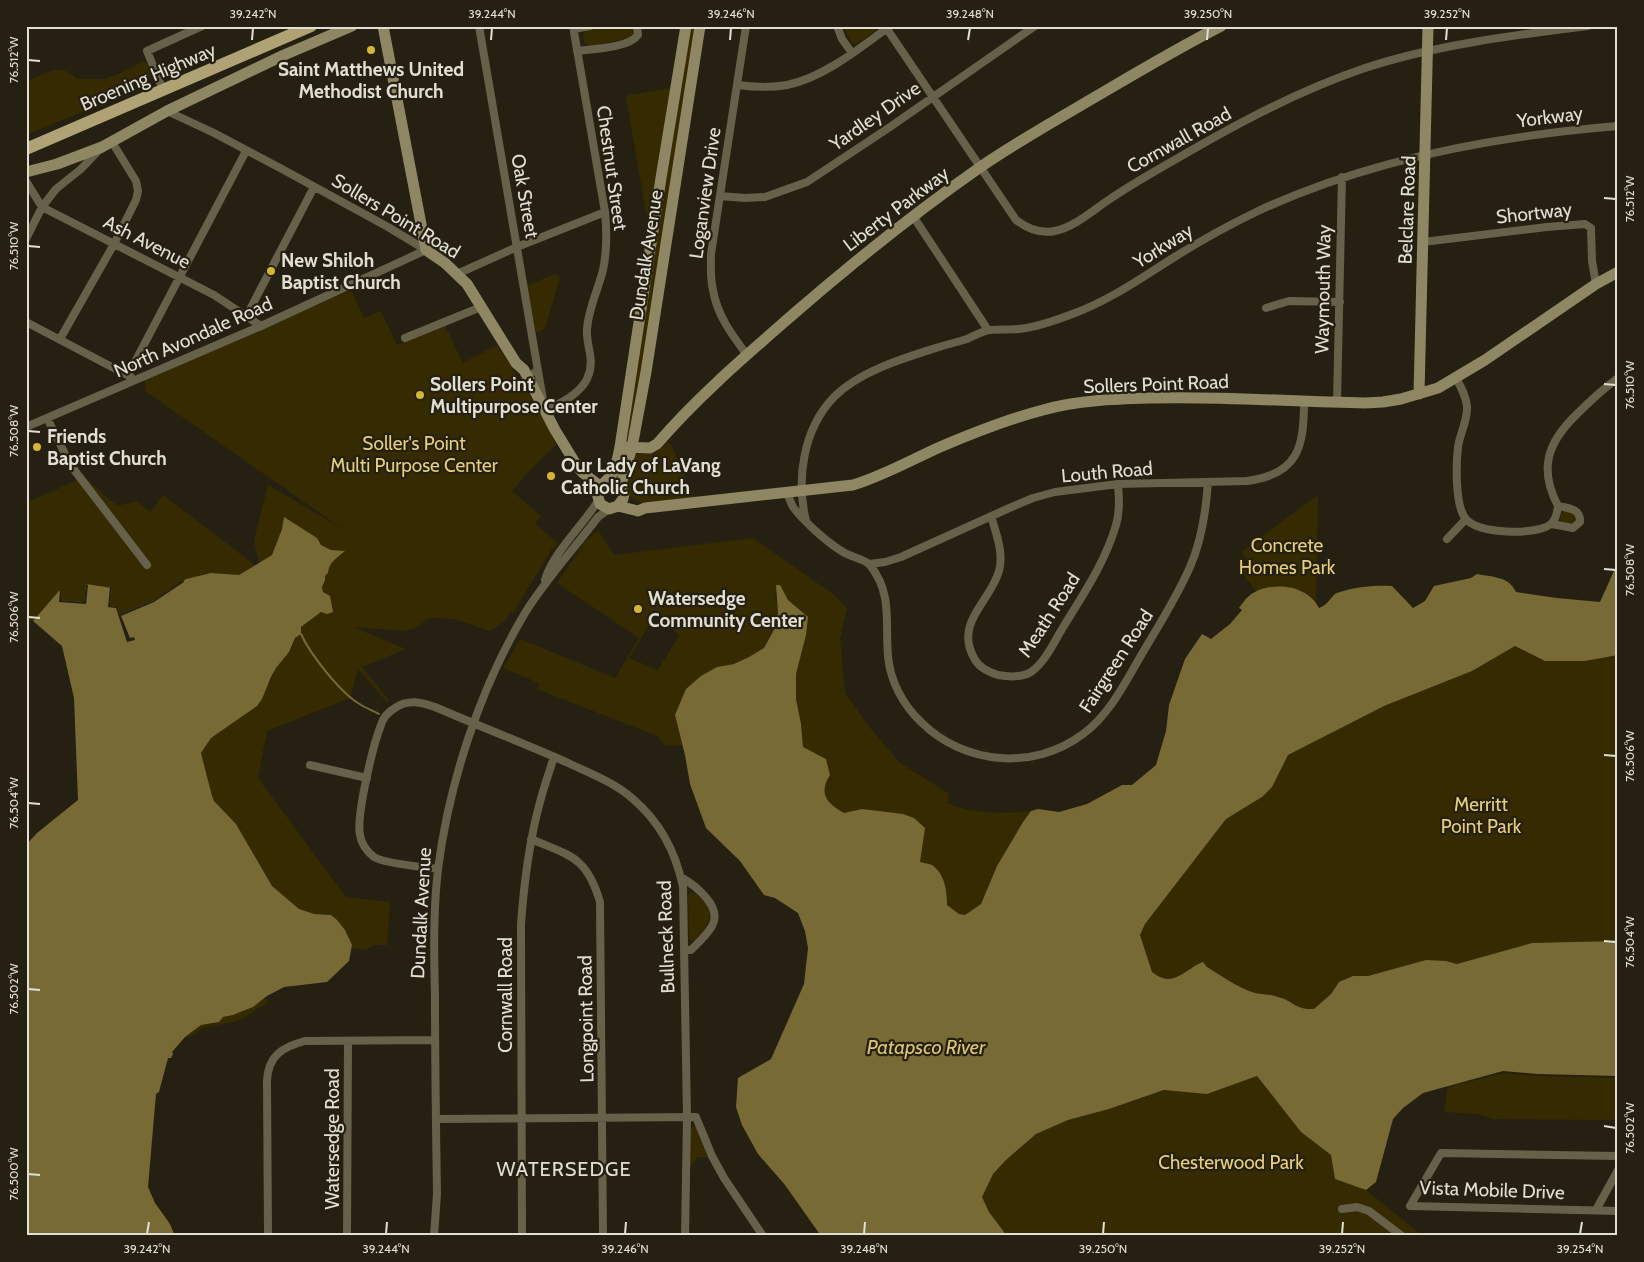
<svg xmlns="http://www.w3.org/2000/svg" width="1644" height="1262" font-family="Cabin,sans-serif">
<style>
.green{fill:#362b00;fill-rule:evenodd}
.water{fill:#786a35}
.pier{fill:#252011}
.lines{fill:none;stroke-linecap:round;stroke-linejoin:round}
.stream{stroke:#786a35;stroke-width:2}
.street{stroke:#67614b;stroke-width:8}
.secondary{stroke:#8f8663;stroke-width:11}
.primary{stroke:#afa274;stroke-width:12}
.ticks{fill:none;stroke:#e1ded4;stroke-width:2}
.poi-dot{fill:#d5b534;stroke:#252011;stroke-width:2}
.labels{text-anchor:middle;dominant-baseline:central;stroke-width:4.5;stroke-linejoin:round;paint-order:stroke}
.poi-label{font-size:19px;font-weight:bold;fill:#e1ded4;stroke:#252011;text-anchor:start}
.street-label{font-size:19px;fill:#e1ded4;stroke:#252011}
.park-label{font-size:19px;fill:#e5ce7d;stroke:#252011}
.water-label{font-size:20px;font-style:italic;fill:#dcc675;stroke:#252011}
.neighbourhood-label{font-size:20px;letter-spacing:1px;fill:#e1ded4;stroke:#252011}
.neatline{fill:none;stroke:#e1ded4;stroke-width:2}
.ticks-label{font-size:12px;text-anchor:middle;fill:#e1ded4}
</style>
<rect width="100%" height="100%" fill="#252011"/>
<path class="green" d="M606 26H634L636 30 632 37 591 46 585 44 583 37 586 30Z
M690 26H695L631 438 629 440H626Z
M842 26H882L856 44 852 43Z
M144 61 152 72 149 82 141 88 26 135V81C45 74 61 61 77 79H103L117 75Z
M671 88 648 225 626 97 629 95Z
M554 274 559 276V281L545 328 540 332H536L527 286Z
M351 290 364 318 381 311 397 345 445 326 463 363 497 345 543 416 556 445 528 472 512 491 541 516 535 524 559 544 552 549 513 613 510 612 506 620 490 631 455 619 430 618 413 629 403 631 353 627 406 649 362 667 389 700 387 702 358 669 350 698 267 731 258 778 346 897 390 902 387 945H373L365 950 352 948V945L331 915 314 914 299 910 272 886 236 824 214 801 212 796 201 753 211 738 243 716 270 682 276 668 289 652 301 627 321 612 323 592 322 587 325 580V576L328 573C329 562 336 559 344 552L331 550 321 545 317 538 284 518 282 529 272 555 259 563 254 540 268 485 346 531 145 391V380Z
M668 442 671 444 694 498C678 500 645 509 632 498 629 496 627 492 625 488L634 455C640 453 645 455 651 454 658 453 663 447 668 442Z
M84 477 117 506 137 501 150 512 163 495 255 565 239 575 211 573 186 579 154 600 120 614 110 605 61 600 59 591 33 621 26 620V503Z
M1318 495 1316 601 1303 591 1270 587 1257 592 1240 571 1250 563 1241 552Z
M1564 510 1572 511 1578 518 1573 524 1561 522 1560 518Z
M598 530 614 555 753 538 833 594 847 608 840 639 845 693 871 729 899 762 949 794 947 803C973 814 1003 814 1031 811L1023 822 997 866 981 904 965 915 959 914 947 905V893L920 862 922 846 862 809 844 813C827 803 818 794 830 775L826 759 803 747 801 724 796 699V674L806 635 797 607 788 600 784 594 775 592 778 613 775 628 764 648 749 657 734 664 717 667 675 715 683 745 666 746 657 736 537 689 539 683 503 668 520 639 615 678 639 638 557 583 584 543ZM658 611 679 636 658 670 629 658Z
M1515 646 1545 661H1585L1618 655V939L1615 941 1532 943 1457 964 1426 960 1368 976H1353L1339 982 1331 994 1314 1009H1302L1280 997 1256 993 1238 986 1207 967 1203 962C1191 966 1176 983 1163 978 1159 977 1155 974 1152 972L1140 935 1145 924 1226 819 1262 797 1272 787 1288 755 1384 706 1472 671Z
M690 893C696 893 699 897 704 901 718 915 704 929 695 941H691L689 937 688 896Z
M264 999 267 1000V1004C258 1007 252 1013 244 1018 233 1024 213 1024 202 1029 195 1033 193 1037 185 1037L201 1025 215 1024 223 1017 233 1015 253 1007Z
M1504 1073 1539 1076 1618 1078V1120L1493 1119 1478 1114 1444 1112 1448 1087Z
M1257 1076 1301 1132 1331 1155 1335 1179 1366 1190 1423 1236H1007L989 1212 982 1197 993 1174 1006 1160 1036 1134 1068 1120 1109 1109 1167 1090 1207 1094Z
M693 1126 697 1127 712 1157H698L690 1167 689 1131Z"/>
<path class="water" d="M284 517 317 538 321 545 331 550 345 551C337 558 329 562 328 573L325 576V580L322 587 323 592 330 596 333 612 327 614 321 612 301 627V634L295 638 289 652 276 668 271 677 262 699 257 706 211 738 201 753 212 796 214 801 236 824 272 886 299 909 314 914 331 915 337 920 345 930 352 945 349 961 327 982 284 987 267 996 253 1007 233 1015 223 1017 219 1022 201 1025 185 1037 172 1052 173 1054 171 1058H168L159 1092 156 1094 148 1187 155 1203 170 1224 175 1236H26V845L37 833 78 800 74 698 62 646 33 621 59 591H61V600L84 602 86 584 112 588 110 605 117 606 120 614 154 600 186 579 211 573 239 575 272 555 282 529Z
M1618 562V655L1585 661H1545L1515 646 1472 671 1384 706 1288 755 1272 787 1262 797 1226 819 1145 924 1140 935 1152 972C1155 974 1159 977 1163 978 1176 983 1191 966 1203 962L1207 967C1222 976 1238 988 1255 993 1263 995 1271 994 1278 997 1294 1001 1295 1010 1314 1009L1331 994 1339 982 1353 976H1368L1426 960 1446 961 1457 964 1532 943 1615 941 1618 939V1076L1537 1074 1503 1071 1423 1093 1403 1108 1393 1119 1376 1182 1366 1190 1335 1179 1331 1155 1301 1132 1257 1076 1207 1094 1164 1090 1109 1109 1068 1120 1036 1134 1006 1160 993 1174 982 1197 989 1212 1007 1236H821L785 1185 758 1154 742 1125 736 1107 738 1078 771 1059 804 984 808 948 805 931 798 913 775 898 764 895 740 861 706 828 690 784 685 755 675 715 686 689 701 676 717 667 734 664 749 657 764 648 775 628 778 613 776 585H780L788 600 808 617 806 635 796 674V699L801 724 803 747 826 759 830 775C818 794 827 803 844 813L862 809 903 814 914 818 925 828 920 862C924 863 929 864 932 865 945 874 947 891 947 905L959 914 965 915 981 904 997 866 1023 822 1031 811 1038 809 1059 812 1087 804 1122 785H1132L1156 765 1166 731 1169 705 1185 659 1202 634 1211 639 1230 624 1242 610 1239 608C1242 604 1245 599 1249 596 1269 580 1308 584 1319 608 1330 604 1331 595 1337 593 1354 587 1373 585 1392 586L1413 608 1425 601 1434 586 1471 578 1477 574C1491 577 1509 576 1516 592L1557 598 1600 602Z"/>
<path class="pier" d="M183 580 184 582 154 602 121 616 130 638 134 637 135 640 127 642 116 608 108 607 110 587 112 588 110 605 117 606 120 614 154 600Z
M86 584 88 585 86 604 59 602 60 591H61V600L84 602Z"/>
<g class="lines">
<path class="stream" d="M301 634C310 654 340 692 358 703 365 708 372 710 379 714"/>
<path class="street" d="M479 26 538 371 535 372
M746 26 711 254C711 266 710 278 713 290 717 315 732 335 747 355
M837 26 842 39 852 53
M574 29 590 26
M887 29 1016 220C1028 229 1041 234 1055 231 1075 227 1093 210 1110 199 1132 184 1155 171 1178 158 1238 123 1300 90 1365 68 1435 45 1515 35 1588 26
M577 51C593 49 629 48 638 35L637 26
M737 85C753 87 771 88 787 85 823 78 860 48 890 26
M163 90 147 51 202 26
M167 111 214 133 282 169 388 227 426 250
M26 181 42 207 214 295 261 326
M720 196 745 198 765 197 807 182 890 127 1035 26
M913 216 988 330
M26 239 42 207 56 189 81 169 99 150
M1423 242 1547 227 1585 224 1591 228 1592 261 1596 284
M457 274 517 247 605 212
M1266 308 1289 301 1340 302
M247 315 314 187
M26 322 131 377
M405 338 481 307
M60 339 114 244 136 200 138 191 136 181 112 142
M538 371 545 411C560 403 579 395 587 379 596 360 586 347 587 330 588 309 598 290 603 270 607 251 607 232 605 212L573 26
M128 375 246 151
M1456 378C1461 387 1466 396 1467 406 1468 420 1460 433 1458 447 1456 464 1455 504 1465 518 1477 533 1517 533 1535 530 1551 527 1556 523 1558 506 1538 468 1548 442 1577 414 1590 401 1603 389 1618 378
M1337 402 1342 177
M47 418 65 454 75 471 147 565
M26 427 261 326 426 250
M787 493C789 498 791 503 793 507 804 522 828 543 843 552 851 557 865 559 870 565 893 594 885 623 888 656 890 681 903 705 921 722 964 765 1034 771 1083 734 1108 716 1124 685 1139 659 1157 628 1176 599 1190 567 1202 540 1206 511 1208 482
M991 516C996 533 1004 553 999 571 991 601 954 622 974 658 978 666 988 672 998 675 1009 677 1021 678 1031 672 1045 662 1053 644 1062 629 1082 596 1105 563 1116 525 1120 512 1119 498 1118 484
M806 521C796 479 803 429 834 397 860 371 904 358 939 347 948 344 958 342 967 339 974 336 982 331 990 330 999 329 1009 330 1019 329 1038 327 1057 320 1075 313 1110 300 1141 278 1173 258 1200 241 1229 225 1258 211 1370 159 1495 136 1618 126
M1552 524 1573 528 1580 522C1581 509 1569 508 1558 506
M1447 539 1466 519
M869 564 885 562 901 557 1007 509 1033 498 1055 492 1118 484 1247 481C1299 474 1304 447 1304 400
M545 580C552 554 583 525 598 501
M310 765 367 778
M531 839C571 856 587 857 600 902L603 1236
M438 869C424 867 385 864 374 857 367 852 361 843 360 835 356 816 373 745 381 725 383 718 388 712 395 708 408 699 421 702 435 707 479 726 523 743 566 762 589 773 614 782 633 799 660 822 676 853 683 887L687 1117 685 1236
M681 877C696 886 723 907 712 926 707 935 698 943 691 950H684
M436 1119 696 1117 712 1156 724 1178 763 1236
M1618 1156 1441 1153 1410 1206 1618 1211
M1342 1209 1357 1207 1369 1211 1402 1236
M1596 1210 1618 1170
M268 1236 267 1081C268 1056 282 1047 305 1041L435 1040
M347 1236 348 1041
M434 1236 437 1194C436 1129 435 1063 435 998 434 955 433 912 438 869 449 783 480 688 525 613 546 579 574 549 598 517L609 509
M522 1236 521 924C524 883 529 842 540 802 544 787 549 772 554 757"/>
<path class="secondary" d="M383 26 426 250 445 263 467 284 516 363 524 370 555 430 577 466 583 473 600 486
M686 26 661 178 620 447C618 456 617 466 612 474 607 482 599 485 597 493L600 504 609 509 618 506 623 499 624 494 621 484 632 447 646 372 700 26
M26 172 57 164 102 147 167 111 284 55 352 26
M1419 394 1428 26
M625 447 650 448 657 444C698 396 750 352 797 311 856 260 916 212 979 168 1018 141 1061 117 1102 93 1141 70 1180 47 1221 26
M618 506 638 511 645 508 853 485C883 476 911 460 940 447 973 433 1008 419 1043 410 1077 400 1117 399 1152 398 1223 396 1294 402 1365 403L1383 402 1401 399 1438 388 1485 360 1596 284 1618 272"/>
<path class="primary" d="M26 149 311 26"/>
</g>
<path class="ticks" d="M252 40 253 28M491 40 492 28M730 40 731 28M968 40 970 28M1207 40 1208 28M1446 40 1447 28M28 60 40 61M1604 198 1616 199M28 246 40 247M1604 384 1616 385M28 431 40 432M1604 569 1616 570M28 617 40 618M1604 755 1616 756M28 803 40 804M1604 941 1616 942M28 989 40 990M1604 1126 1616 1128M28 1174 40 1175M147 1234 149 1222M386 1234 387 1222M625 1234 626 1222M864 1234 865 1222M1103 1234 1104 1222M1342 1234 1343 1222M1580 1234 1582 1222"/>
<g class="poi-dot">
<circle cx="371" cy="50" r="5"/>
<circle cx="271" cy="271" r="5"/>
<circle cx="420" cy="395" r="5"/>
<circle cx="37" cy="447" r="5"/>
<circle cx="551" cy="476" r="5"/>
<circle cx="638" cy="609" r="5"/>
</g>
<g class="labels">
<g class="poi-label">
<text x="371" y="69" text-anchor="middle">Saint Matthews United<tspan x="371" dy="22">Methodist Church</tspan></text>
<text x="281" y="260">New Shiloh<tspan x="281" dy="22">Baptist Church</tspan></text>
<text x="430" y="384">Sollers Point<tspan x="430" dy="22">Multipurpose Center</tspan></text>
<text x="47" y="436">Friends<tspan x="47" dy="22">Baptist Church</tspan></text>
<text x="561" y="465">Our Lady of LaVang<tspan x="561" dy="22">Catholic Church</tspan></text>
<text x="648" y="598">Watersedge<tspan x="648" dy="22">Community Center</tspan></text>
</g>
<g class="street-label">
<text transform="translate(148 77) rotate(-23)">Broening Highway</text>
<text transform="translate(875 116) rotate(-35)">Yardley Drive</text>
<text transform="translate(1550 117) rotate(-7)">Yorkway</text>
<text transform="translate(1179 140) rotate(-29)">Cornwall Road</text>
<text transform="translate(612 168) rotate(82)">Chestnut Street</text>
<text transform="translate(705 193) rotate(-82)">Loganview Drive</text>
<text transform="translate(525 196) rotate(80)">Oak Street</text>
<text transform="translate(896 209) rotate(-37)">Liberty Parkway</text>
<text transform="translate(1407 210) rotate(-88)">Belclare Road</text>
<text transform="translate(1534 213) rotate(-6)">Shortway</text>
<text transform="translate(396 216) rotate(31)">Sollers Point Road</text>
<text transform="translate(147 242) rotate(27)">Ash Avenue</text>
<text transform="translate(1163 246) rotate(-32)">Yorkway</text>
<text transform="translate(646 255) rotate(-81)">Dundalk Avenue</text>
<text transform="translate(1323 289) rotate(-89)">Waymouth Way</text>
<text transform="translate(193 337) rotate(-24)">North Avondale Road</text>
<text transform="translate(1156 384) rotate(-2)">Sollers Point Road</text>
<text transform="translate(1107 472) rotate(-5)">Louth Road</text>
<text transform="translate(1049 615) rotate(-57)">Meath Road</text>
<text transform="translate(1116 661) rotate(-57)">Fairgreen Road</text>
<text transform="translate(421 913) rotate(-87)">Dundalk Avenue</text>
<text transform="translate(666 937) rotate(-92)">Bullneck Road</text>
<text transform="translate(505 995) rotate(-90)">Cornwall Road</text>
<text transform="translate(586 1019) rotate(-91)">Longpoint Road</text>
<text transform="translate(332 1139) rotate(-90)">Watersedge Road</text>
<text transform="translate(1492 1190) rotate(2)">Vista Mobile Drive</text>
</g>
<g class="park-label">
<text x="414" y="443">Soller's Point<tspan x="414" dy="22">Multi Purpose Center</tspan></text>
<text x="1287" y="545">Concrete<tspan x="1287" dy="22">Homes Park</tspan></text>
<text x="1481" y="804">Merritt<tspan x="1481" dy="22">Point Park</tspan></text>
<text x="1231" y="1162">Chesterwood Park</text>
</g>
<g class="water-label">
<text x="926" y="1047">Patapsco River</text>
</g>
<g class="neighbourhood-label">
<text x="564" y="1169">WATERSEDGE</text>
</g>
</g>
<rect width="1644" height="1262" fill="none" stroke="#252011" stroke-width="55"/>
<rect x="28" y="28" width="1588" height="1206" class="neatline"/>
<g class="ticks-label">
<text x="253" y="18">39.242°N</text>
<text x="492" y="18">39.244°N</text>
<text x="731" y="18">39.246°N</text>
<text x="970" y="18">39.248°N</text>
<text x="1208" y="18">39.250°N</text>
<text x="1447" y="18">39.252°N</text>
<text transform="translate(14 60) rotate(-90)" y="4">76.512°W</text>
<text transform="translate(1630 199) rotate(-90)" y="4">76.512°W</text>
<text transform="translate(14 246) rotate(-90)" y="4">76.510°W</text>
<text transform="translate(1630 385) rotate(-90)" y="4">76.510°W</text>
<text transform="translate(14 431) rotate(-90)" y="4">76.508°W</text>
<text transform="translate(1630 570) rotate(-90)" y="4">76.508°W</text>
<text transform="translate(14 617) rotate(-90)" y="4">76.506°W</text>
<text transform="translate(1630 756) rotate(-90)" y="4">76.506°W</text>
<text transform="translate(14 803) rotate(-90)" y="4">76.504°W</text>
<text transform="translate(1630 942) rotate(-90)" y="4">76.504°W</text>
<text transform="translate(14 989) rotate(-90)" y="4">76.502°W</text>
<text transform="translate(1630 1128) rotate(-90)" y="4">76.502°W</text>
<text transform="translate(14 1174) rotate(-90)" y="4">76.500°W</text>
<text x="147" y="1253">39.242°N</text>
<text x="386" y="1253">39.244°N</text>
<text x="625" y="1253">39.246°N</text>
<text x="864" y="1253">39.248°N</text>
<text x="1103" y="1253">39.250°N</text>
<text x="1342" y="1253">39.252°N</text>
<text x="1580" y="1253">39.254°N</text>
</g>
</svg>
